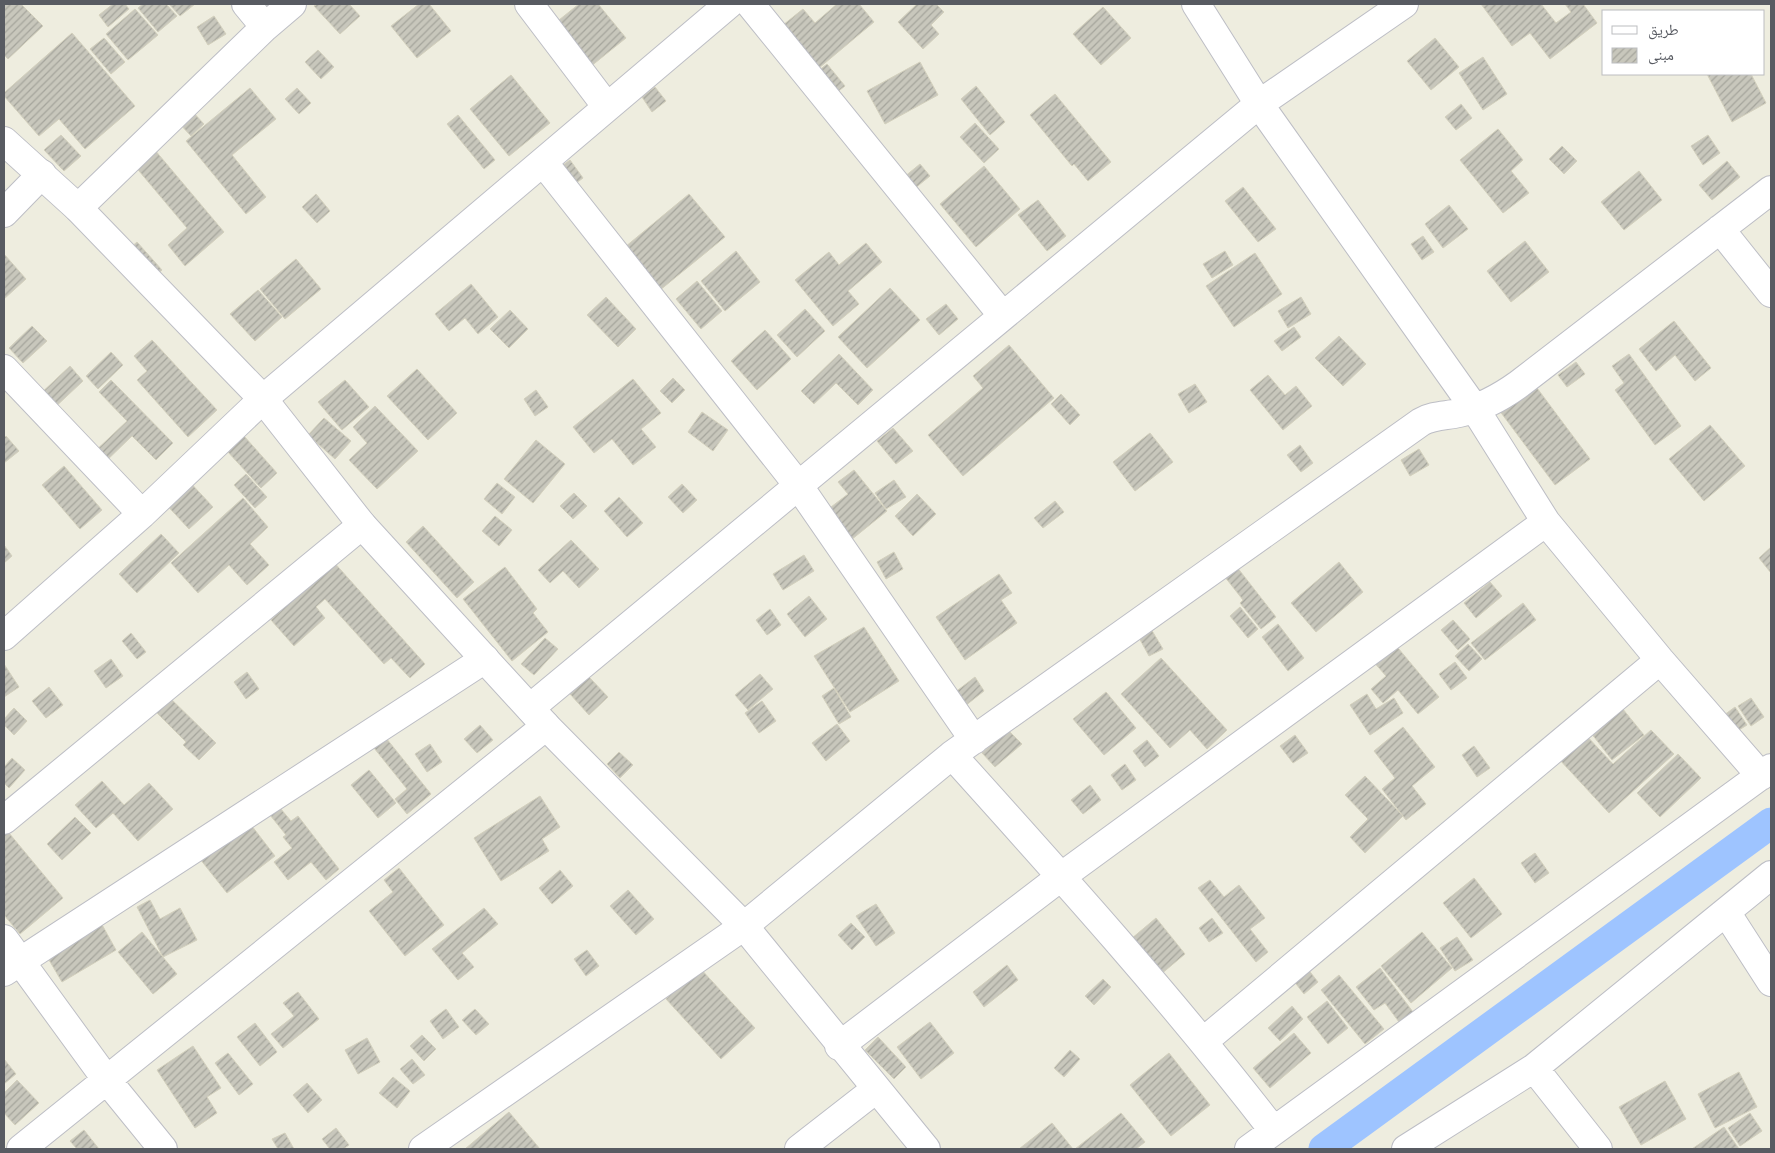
<svg xmlns="http://www.w3.org/2000/svg" width="1775" height="1153" font-family="Overpass,'Noto Naskh Arabic',sans-serif">
<style>
.lines{fill:none;stroke-linecap:round;stroke-linejoin:round}
.canal{stroke:#9ec4ff;stroke-width:31}
.building{fill:url(#building-hatch);stroke:#d3d0bd}
.minor-casing{stroke:#bdbec5;stroke-width:30}
.tertiary-casing{stroke:#bdbec5;stroke-width:30}
.minor{stroke:#fff;stroke-width:28}
.tertiary{stroke:#fff;stroke-width:28}
</style>
<defs>
<pattern id="building-hatch" width="6" height="6" patternUnits="userSpaceOnUse" patternTransform="scale(1.25)"><rect width="6" height="6" fill="#c8c7bc"/><path d="M-1 1l2-2M0 6l6-6M5 7l2-2" fill="none" stroke="#a5a59c"/></pattern>
</defs>
<rect width="100%" height="100%" fill="#eeeddf"/>
<g class="lines">
<path class="canal" d="M1324 1149 1771 823"/>
</g>
<path class="building" d="M4 4H21L43 26 8 59 4 55Z
M113 4H125L129 9 108 27 99 15Z
M143 4H166L177 16 158 32 138 8Z
M169 4H195L180 16Z
M317 4H349L360 16 340 34 314 6Z
M419 4H429L451 31 417 58 391 26Z
M579 4H598L626 38 585 71 549 28Z
M837 4H859L874 22 819 68 783 25 803 9 815 23Z
M917 4H936L944 12 931 25 939 34 923 49 898 22Z
M1481 4H1541L1556 23 1571 12 1565 4H1583L1597 23 1550 59 1530 33 1512 46Z
M1103 7 1131 38 1101 65 1073 34Z
M135 9 158 35 128 60 106 34Z
M214 16 226 34 208 45 197 27Z
M72 33 135 106 85 149 59 119 39 136 4 96V93Z
M104 38 125 62 111 74 90 49Z
M1435 38 1459 67 1431 90 1407 61Z
M318 50 334 67 321 79 305 62Z
M1483 57 1507 94 1483 110 1459 73Z
M920 62 938 95 885 124 867 91Z
M827 64 845 86 831 97 813 75Z
M1707 74H1751L1766 103 1732 122Z
M511 75 550 123 509 156 470 109Z
M976 86 1005 122 990 135 961 99Z
M655 87 666 101 652 112 642 97Z
M250 88 276 119 232 155 266 197 246 214 186 141Z
M297 88 311 103 299 114 285 99Z
M1055 94 1111 162 1088 181 1074 164 1072 166 1030 115Z
M1461 104 1472 118 1456 130 1445 117Z
M191 110 204 124 191 136 178 122Z
M458 115 495 160 484 169 447 124Z
M975 123 999 149 984 163 960 137Z
M1498 129 1523 160 1511 171 1529 193 1503 213 1460 160Z
M61 135 81 156 64 171 44 150Z
M1708 135 1720 153 1703 165 1691 146Z
M1562 146 1577 161 1564 174 1549 159Z
M154 149 224 232 185 266 168 245 187 228 134 165Z
M570 160 583 178 568 189 555 171Z
M1727 161 1740 177 1712 200 1699 185Z
M920 164 930 176 908 194 898 182Z
M984 166 1020 209 976 247 940 204Z
M1639 171 1662 200 1624 230 1601 202Z
M1243 187 1276 229 1258 242 1225 201Z
M316 194 330 211 317 223 302 207Z
M689 194 725 237 654 295 619 252Z
M1038 200 1066 236 1047 251 1018 215Z
M1449 205 1468 229 1443 248 1425 224Z
M1423 236 1434 252 1422 260 1411 244Z
M1525 241 1549 272 1511 302 1487 271Z
M137 242 162 270 147 283 122 255Z
M866 243 882 262 848 291 859 304 833 326 795 280 829 252 839 265Z
M736 251 760 282 725 311 701 281Z
M1225 251 1233 265 1212 278 1203 264Z
M1255 253 1282 294 1234 327 1206 286Z
M4 254 26 279 4 299Z
M296 259 321 289 285 319 260 289Z
M697 281 722 311 701 329 676 299Z
M471 284 498 317 478 334 465 318 449 331 435 314Z
M890 288 920 320 867 368 838 337Z
M258 290 282 317 255 341 230 314Z
M606 297 636 329 618 347 587 315Z
M1301 297 1311 314 1288 328 1278 311Z
M946 304 958 319 939 335 926 319Z
M805 309 825 331 797 357 777 335Z
M510 310 528 329 509 348 490 329Z
M1674 321 1711 368 1695 381 1675 355 1656 371 1639 349Z
M32 326 47 341 23 363 9 348Z
M1294 327 1301 337 1282 351 1274 341Z
M765 330 791 359 757 390 731 361Z
M1339 336 1366 364 1343 386 1315 358Z
M152 340 217 410 188 437 137 380 147 371 134 356Z
M1009 345 1054 398 963 476 928 435 983 388 973 376Z
M111 352 123 365 98 389 86 376Z
M839 354 873 390 858 405 836 383 814 404 801 391Z
M1629 354 1681 426 1655 445 1615 390 1624 383 1612 366Z
M1576 362 1585 374 1567 387 1558 375Z
M70 366 83 381 51 411 37 397Z
M417 369 457 413 428 440 387 396Z
M1268 375 1285 395 1296 386 1312 406 1283 430 1250 390Z
M673 378 685 390 672 403 660 391Z
M633 379 661 413 641 429 656 447 633 465 612 439 594 453 573 427Z
M111 380 173 443 156 460 132 436 101 466 91 455 127 421 99 392Z
M345 380 369 407 342 430 318 402Z
M1195 384 1207 402 1189 413 1178 394Z
M1534 384 1590 459 1555 485 1499 410Z
M536 390 548 407 535 416 524 399Z
M1061 394 1080 415 1070 425 1051 404Z
M375 406 418 451 377 489 349 460 367 443 353 427Z
M702 412 728 430 713 451 688 432Z
M324 418 351 441 335 459 308 435Z
M1710 425 1745 466 1704 501 1669 459Z
M893 428 913 451 896 464 877 441Z
M1150 433 1173 462 1135 491 1113 462Z
M6 436 19 451 4 463V438Z
M244 436 277 473 261 488 227 451Z
M536 440 565 464 533 503 504 479Z
M1300 445 1313 463 1301 472 1287 455Z
M1419 449 1429 465 1410 476 1401 460Z
M64 466 102 510 80 529 42 485Z
M854 470 887 511 851 540 863 554 854 562 818 517 848 494 838 482Z
M246 474 267 497 255 508 234 485Z
M186 478 213 507 189 529 162 500Z
M894 480 906 497 886 509 875 493Z
M497 483 515 497 502 514 484 499Z
M682 484 697 500 683 513 668 497Z
M574 493 587 506 573 519 560 506Z
M917 494 936 514 913 536 895 516Z
M619 497 643 523 627 537 604 511Z
M243 498 268 527 250 544 269 565 247 585 229 565 198 593 171 563Z
M1055 501 1064 512 1043 528 1034 518Z
M495 516 512 530 499 546 482 531Z
M423 526 474 582 457 598 406 542Z
M161 534 179 553 137 593 119 574Z
M571 540 599 569 579 588 563 571 550 583 538 570Z
M4 545 12 556 4 563Z
M1771 547V573L1759 558Z
M894 552 903 569 886 579 877 562Z
M804 555 814 571 783 590 773 574Z
M331 559 425 664 410 678 391 658 384 664 325 599 316 607 325 618 294 646 271 620 288 604 285 600Z
M1233 562 1276 617 1261 629 1240 603 1243 600 1221 572Z
M1339 562 1363 592 1316 632 1291 603Z
M505 567 537 609 533 613 548 632 512 661 463 599Z
M999 574 1012 593 1001 600 1017 623 965 660 936 617Z
M1490 582 1502 596 1476 618 1464 603Z
M809 596 827 619 805 637 787 614Z
M1523 603 1536 620 1485 660 1471 643Z
M1240 607 1258 629 1248 638 1230 616Z
M770 609 781 625 767 635 756 620Z
M1453 620 1470 639 1458 650 1441 630Z
M1278 624 1304 658 1288 671 1262 637Z
M864 627 899 681 850 712 814 656Z
M1151 629 1163 649 1149 656 1138 636Z
M131 633 146 652 137 659 122 641Z
M545 638 558 649 534 675 521 664Z
M1393 642 1439 697 1418 714 1398 690 1383 703 1371 689 1386 676 1372 660Z
M1468 644 1482 659 1469 671 1455 656Z
M1161 658 1227 730 1207 749 1190 730 1170 748 1121 694Z
M111 659 123 676 106 688 94 671Z
M1455 662 1467 678 1451 690 1439 674Z
M4 664 19 687 4 697Z
M247 672 259 689 246 699 234 682Z
M760 674 773 689 748 710 735 695Z
M589 677 608 697 589 715 570 694Z
M975 677 984 691 960 710 950 696Z
M49 687 63 705 46 718 32 701Z
M834 688 851 717 839 724 822 696Z
M1106 692 1136 728 1104 755 1073 719Z
M166 694 216 743 199 760 183 745 186 742 152 708Z
M1367 694 1376 709 1394 698 1403 713 1370 735 1350 705Z
M1751 698 1764 717 1751 726 1738 706Z
M762 701 776 721 759 733 745 713Z
M1735 707 1747 725 1731 735 1720 718Z
M14 708 27 721 14 735 4 725V719Z
M1622 708 1644 735 1612 760 1591 733Z
M837 724 850 741 826 761 812 743Z
M480 725 493 740 477 753 464 739Z
M1403 727 1435 767 1412 786 1426 804 1406 820 1382 789 1395 778 1374 751Z
M1008 730 1022 744 995 767 982 753Z
M1651 730 1674 754 1609 813 1558 758 1584 733 1613 764Z
M382 733 431 794 407 814 395 799 407 789 370 743Z
M1295 735 1308 753 1293 763 1280 746Z
M1147 740 1159 756 1145 767 1133 751Z
M430 744 442 762 427 772 415 754Z
M1474 746 1490 768 1477 777 1462 755Z
M619 752 633 765 620 778 607 764Z
M1678 754 1701 778 1660 817 1637 793Z
M12 758 25 770 9 788 4 783V767Z
M1125 764 1136 780 1122 790 1111 775Z
M369 770 396 803 378 818 351 785Z
M1365 776 1403 816 1365 853 1350 837 1368 819 1345 795Z
M102 781 124 805 149 783 173 809 138 841 113 813 96 828 75 805Z
M1090 785 1101 800 1083 814 1071 800Z
M540 796 560 827 542 839 549 851 501 881 474 838Z
M275 802 291 821 298 816 339 869 326 880 311 862 288 880 274 862 292 848 283 837 286 835 266 810Z
M75 817 91 833 62 860 47 844Z
M248 821 275 856 227 893 200 859Z
M4 827 63 898 20 934 4 915Z
M1535 853 1549 873 1535 883 1521 863Z
M399 868 444 925 405 956 369 911 393 892 384 880Z
M560 870 573 886 552 904 539 888Z
M1474 878 1502 914 1471 938 1443 903Z
M1210 880 1224 897 1239 885 1265 918 1250 929 1268 952 1256 962 1198 888Z
M628 890 654 919 636 935 610 906Z
M150 900 160 919 180 908 197 940 163 957 137 907Z
M876 904 895 933 876 946 856 916Z
M484 908 498 924 462 953 474 967 458 980 432 949Z
M95 912 116 950 62 982 39 943Z
M1156 918 1185 954 1160 975 1131 939Z
M1212 918 1223 933 1209 942 1199 928Z
M851 923 865 937 852 950 838 935Z
M142 932 177 974 153 994 118 952Z
M1422 932 1452 968 1411 1003 1381 966Z
M1457 937 1473 960 1455 971 1440 948Z
M587 950 599 966 586 976 574 959Z
M1007 965 1018 980 984 1007 973 992Z
M699 967 755 1028 721 1059 666 999Z
M1307 968 1318 982 1304 994 1293 980Z
M1380 968 1413 1012 1399 1022 1385 1003 1374 1010 1356 987Z
M1339 975 1384 1029 1365 1044 1321 990Z
M1103 979 1111 987 1094 1005 1085 996Z
M298 992 319 1019 283 1048 271 1034 294 1016 283 1003Z
M1327 1001 1348 1028 1328 1044 1307 1017Z
M1292 1006 1303 1019 1280 1041 1268 1028Z
M446 1009 459 1027 443 1039 430 1021Z
M475 1009 489 1024 476 1035 462 1020Z
M930 1022 954 1053 921 1079 897 1047Z
M255 1023 277 1052 260 1066 237 1037Z
M1294 1033 1311 1053 1270 1088 1253 1068Z
M422 1035 436 1049 424 1061 410 1046Z
M878 1037 906 1067 894 1079 865 1050Z
M367 1038 380 1062 358 1074 345 1050Z
M193 1046 221 1088 207 1097 217 1113 195 1128 157 1070Z
M1070 1050 1080 1059 1064 1077 1054 1068Z
M228 1053 253 1084 239 1095 215 1063Z
M1169 1053 1210 1105 1171 1136 1130 1085Z
M4 1059 16 1074 4 1084Z
M412 1059 425 1075 413 1084 400 1069Z
M1739 1072 1757 1107 1715 1128 1698 1094Z
M393 1077 410 1091 397 1108 379 1093Z
M17 1080 39 1103 15 1125 4 1113V1093Z
M1665 1081 1686 1119 1641 1145 1619 1107Z
M307 1083 322 1100 308 1113 293 1095Z
M509 1112 540 1149H465Z
M1121 1113 1145 1142 1136 1149H1075Z
M1750 1113 1762 1131 1740 1146 1728 1128Z
M1052 1123 1073 1149H1019Z
M1724 1127 1739 1149H1692Z
M336 1128 349 1145 343 1149H330L322 1139Z
M84 1130 99 1149H77L70 1141Z
M285 1133 294 1149H278L272 1139Z"/>
<g class="lines">
<defs>
<path id="minor" d="M246 4 265 27
M529 4 607 107
M750 4 1003 316
M1196 4 1259 104 1475 409 1546 522 1660 660 1761 776
M543 162 798 485 974 740
M78 208 265 27 292 4
M4 213 42 174
M1720 229 1771 293
M4 369 142 514
M4 636 142 514 263 399 729 4
M530 708 1259 104 1404 4
M952 755C1062 877 1172 999 1273 1130
M4 820 362 525
M1726 912 1771 982
M4 939 106 1079 163 1149
M4 972 485 659
M1204 1041 1660 660
M839 1046 1062 876 1546 522
M1534 1068 1598 1149
M21 1149 546 726
M423 1149 744 926 952 755 1421 422C1433 415 1446 416 1459 413 1481 408 1501 397 1519 384L1771 190
M799 1149 876 1089
M1249 1149 1771 768
M1406 1149 1534 1068 1771 875"/>
<path id="tertiary" d="M4 141 78 208 263 399 362 525 546 726 744 926 926 1149"/>
</defs>
<use href="#minor" class="minor-casing"/>
<use href="#tertiary" class="tertiary-casing"/>
<use href="#minor" class="minor"/>
<use href="#tertiary" class="tertiary"/>
</g>
<rect width="1775" height="1153" fill="none" stroke="#585b62" stroke-width="10"/>
<rect x="1602" y="10" width="162" height="65" fill="#ffffff" stroke="#bcbdc0"/>
<rect x="1612" y="26" width="25" height="8" fill="#ffffff" stroke="#bcbdc0"/>
<text x="1648" y="35" font-size="15" fill="#585b62">طريق</text>
<rect x="1612" y="48" width="25" height="15" fill="url(#building-hatch)" stroke="#bcbdc0"/>
<text x="1648" y="60" font-size="15" fill="#585b62">مبنى</text>
</svg>
